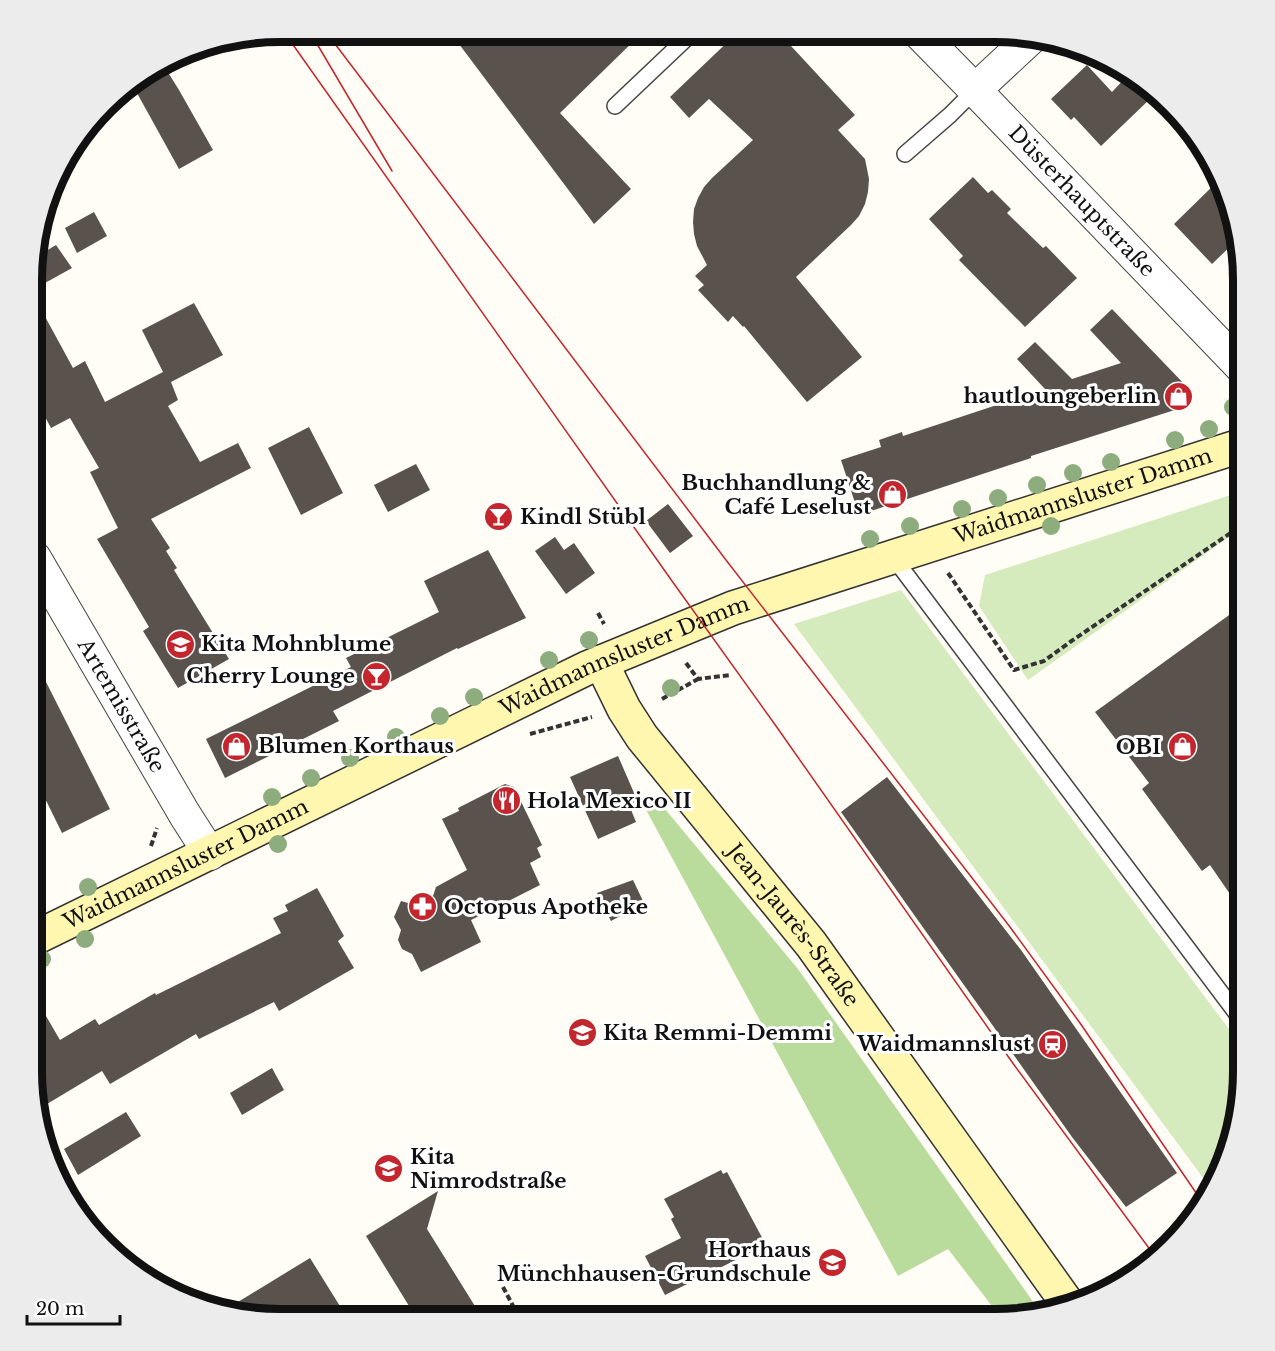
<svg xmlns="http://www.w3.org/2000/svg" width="1275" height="1351" font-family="'Libre Baskerville',serif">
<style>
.green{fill:#d5ebbd}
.forest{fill:#b9dc9c}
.building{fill:#5a524d}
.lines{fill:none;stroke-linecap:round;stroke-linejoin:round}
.lane-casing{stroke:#444;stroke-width:18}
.street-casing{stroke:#444;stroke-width:34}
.secondary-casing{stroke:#333;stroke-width:36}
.path{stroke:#333;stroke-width:4;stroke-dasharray:6 3;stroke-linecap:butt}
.lane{stroke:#fff;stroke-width:15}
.street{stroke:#fff;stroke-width:32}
.secondary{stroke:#fff6b0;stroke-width:33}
.tram{stroke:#c4262e;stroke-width:1.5}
.tree{fill:#8dad7f}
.labels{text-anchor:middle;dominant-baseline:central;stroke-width:6;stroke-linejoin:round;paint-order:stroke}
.street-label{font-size:21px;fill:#111;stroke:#fff}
.poi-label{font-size:21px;font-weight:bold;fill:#111;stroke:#fff;text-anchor:start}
.rim{fill:none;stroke:#111;stroke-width:8}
</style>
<rect width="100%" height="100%" fill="#fffdf5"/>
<path class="green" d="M1243 491V527L1028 680 979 606 985 575Z
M901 590 1243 1048V1087L1212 1190 794 624Z"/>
<path class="forest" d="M655 797 798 969 1041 1313 1011 1319H1002L948 1249 898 1276 644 806Z"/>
<path class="building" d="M450 32 642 33 560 113 631 189 594 224Z
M737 33H779L855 115 838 130 865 159 869 179 868 192 865 204 859 216 851 225 796 277 862 357 807 402 744 326 743 327 733 316 728 322 698 290 704 285 695 276 707 265 697 246 694 234 693 222 694 209 698 198 704 187 712 178 753 140 709 99 689 118 670 97Z
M1087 65 1112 92 1129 74 1152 97 1101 146 1074 117 1071 120 1051 99Z
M164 66 179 90 213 150 179 169 132 84Z
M973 177 988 193 992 190 1011 209 1007 213 1043 248 1046 246 1077 278 1025 327 959 260 963 256 929 219Z
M1220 179 1230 200 1238 239 1212 264 1174 224Z
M94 212 107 236 77 253 65 228Z
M56 245 72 268 36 288V257Z
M36 300 73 368 85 361 105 402 163 372 142 330 194 303 223 355 171 382 178 400 168 406 200 462 238 443 251 468 151 519 170 548 166 551 177 568 174 570 229 659 178 688 143 631 149 627 97 539 118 528 90 472 99 468 70 418 51 428 35 398Z
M1112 309 1190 390V397L1188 403 1184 407 1031 456V458L859 515 841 460 881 447 879 440 902 432 903 436 1045 389 1017 359 1035 342 1072 379 1121 363 1090 330Z
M309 427 343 493 301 515 268 448Z
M416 464 430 490 388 512 374 485Z
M668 504 693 536 670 553 646 521Z
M555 537 564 550 574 543 595 573 566 594 535 551Z
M488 550 526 618 458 649 457 648 333 711 339 721 225 778 206 739 351 667 346 658 439 612 424 581Z
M1243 605V913L1210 865 1202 871 1142 789 1149 783 1095 712Z
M34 658 110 809 62 833 34 776Z
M618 756 638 802 629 805 636 822 598 839 570 777Z
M887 777 1021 950 1177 1173 1126 1207 1072 1137 841 812Z
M505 784 514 787 542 845 537 848 541 857 530 863 540 885 471 920 481 942 421 972 412 954 402 949 398 940 401 930 394 917 401 901 415 905 433 896 436 887 467 870 442 819 459 811 458 808Z
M633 880 644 903 611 921 597 893Z
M317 888 344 936 338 941 354 968 279 1011 274 1002 199 1039 196 1034 110 1084 102 1071 37 1110 32 1087V992L60 1040 95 1019 99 1025 155 993 156 995 281 933 273 918 288 911 285 905Z
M272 1068 284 1090 242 1115 230 1093Z
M126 1112 141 1136 78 1175 64 1149Z
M721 1170 723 1174 727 1172 766 1245 665 1295 645 1256 681 1238 671 1219 674 1217 664 1199Z
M438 1191 427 1229 483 1319H417L366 1236Z
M310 1258 348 1319H264L228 1308Z"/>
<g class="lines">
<defs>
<path id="lane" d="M615 106 692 33
M905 154 950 115 975 90
M893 557 1243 1022"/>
<g id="street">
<path id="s1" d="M919 33 975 90 1243 369"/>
<path d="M975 90 1033 36"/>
<path id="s2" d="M35 558 185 815 210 854"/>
</g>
<g id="secondary">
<path id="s3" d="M601 662 624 709 642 737 811 944 1070 1307"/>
<path id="s4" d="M33 939 587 668 733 608 1243 445"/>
</g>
</defs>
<use href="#lane" class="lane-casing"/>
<use href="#street" class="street-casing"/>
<use href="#secondary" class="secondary-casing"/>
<path class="path" d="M948 573 1014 670 1044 661 1070 642 1235 530 1243 532
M598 613 604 624
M686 663 698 679 730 675
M662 699 698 679
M530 734 592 717
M151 846 157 828
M503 1287 520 1319"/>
<use href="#lane" class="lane"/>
<use href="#street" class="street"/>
<use href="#secondary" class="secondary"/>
<path class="tram" d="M284 32 672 581 776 726 1012 1062 1154 1255
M310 32 392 171
M326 32 726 560 1010 927 1080 1023 1203 1203"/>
</g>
<g class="tree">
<circle cx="1233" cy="407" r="9"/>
<circle cx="1209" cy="429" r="9"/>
<circle cx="1175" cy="440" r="9"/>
<circle cx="1111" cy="462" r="9"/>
<circle cx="1073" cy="473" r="9"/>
<circle cx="1037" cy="485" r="9"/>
<circle cx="998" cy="498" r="9"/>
<circle cx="962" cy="509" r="9"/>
<circle cx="910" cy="526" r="9"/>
<circle cx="1051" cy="526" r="9"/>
<circle cx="870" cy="539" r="9"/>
<circle cx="589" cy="640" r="9"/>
<circle cx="549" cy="660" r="9"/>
<circle cx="671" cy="688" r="9"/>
<circle cx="474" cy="697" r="9"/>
<circle cx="440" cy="716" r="9"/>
<circle cx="396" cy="737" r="9"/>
<circle cx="350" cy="758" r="9"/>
<circle cx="311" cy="778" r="9"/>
<circle cx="272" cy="797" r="9"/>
<circle cx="278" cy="844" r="9"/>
<circle cx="88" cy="887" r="9"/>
<circle cx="85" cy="939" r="9"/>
<circle cx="42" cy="959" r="9"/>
</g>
<defs>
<symbol id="shop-disc" viewBox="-11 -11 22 22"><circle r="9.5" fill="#c4262e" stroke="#fff"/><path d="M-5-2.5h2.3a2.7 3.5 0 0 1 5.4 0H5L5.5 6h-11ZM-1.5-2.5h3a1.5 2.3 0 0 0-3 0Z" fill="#fff"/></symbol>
<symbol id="bar-disc" viewBox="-11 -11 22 22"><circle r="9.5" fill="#c4262e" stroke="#fff"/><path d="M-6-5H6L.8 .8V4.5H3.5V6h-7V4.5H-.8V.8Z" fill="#fff"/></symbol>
<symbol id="school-disc" viewBox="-11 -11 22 22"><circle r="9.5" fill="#c4262e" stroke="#fff"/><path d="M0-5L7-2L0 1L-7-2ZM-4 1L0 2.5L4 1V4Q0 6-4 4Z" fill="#fff"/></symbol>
<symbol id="restaurant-disc" viewBox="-11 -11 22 22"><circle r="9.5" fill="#c4262e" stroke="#fff"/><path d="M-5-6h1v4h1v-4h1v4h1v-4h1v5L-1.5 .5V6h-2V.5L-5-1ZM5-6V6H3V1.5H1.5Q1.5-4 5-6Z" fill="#fff"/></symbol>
<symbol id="pharmacy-disc" viewBox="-11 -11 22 22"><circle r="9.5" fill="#c4262e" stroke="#fff"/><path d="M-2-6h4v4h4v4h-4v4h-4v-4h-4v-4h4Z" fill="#fff"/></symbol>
<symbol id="station-disc" viewBox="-11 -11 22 22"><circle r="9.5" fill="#c4262e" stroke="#fff"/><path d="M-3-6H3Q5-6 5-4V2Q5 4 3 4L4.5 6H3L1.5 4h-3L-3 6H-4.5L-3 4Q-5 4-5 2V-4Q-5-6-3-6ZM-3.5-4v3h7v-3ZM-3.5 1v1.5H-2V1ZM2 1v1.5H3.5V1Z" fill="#fff"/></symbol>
</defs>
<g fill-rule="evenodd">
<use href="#shop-disc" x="1162" y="380" width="33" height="33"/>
<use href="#shop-disc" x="876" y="478" width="33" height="33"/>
<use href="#bar-disc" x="482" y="500" width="33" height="33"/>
<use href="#school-disc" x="164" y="628" width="33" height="33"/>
<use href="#bar-disc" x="360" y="660" width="33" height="33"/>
<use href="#shop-disc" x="220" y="730" width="33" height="33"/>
<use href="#shop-disc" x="1166" y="730" width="33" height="33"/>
<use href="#restaurant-disc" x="490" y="784" width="33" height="33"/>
<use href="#pharmacy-disc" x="406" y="890" width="33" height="33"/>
<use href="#school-disc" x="566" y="1016" width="33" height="33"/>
<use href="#station-disc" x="1036" y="1028" width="33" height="33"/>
<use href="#school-disc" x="372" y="1152" width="33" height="33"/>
<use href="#school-disc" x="816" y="1246" width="33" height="33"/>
</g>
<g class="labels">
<g class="street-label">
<text stroke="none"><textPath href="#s1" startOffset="234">Düsterhauptstraße</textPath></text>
<text stroke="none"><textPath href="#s4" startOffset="1142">Waidmannsluster Damm</textPath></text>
<text stroke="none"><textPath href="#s4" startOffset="656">Waidmannsluster Damm</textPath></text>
<text stroke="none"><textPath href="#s2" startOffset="171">Artemisstraße</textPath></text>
<text stroke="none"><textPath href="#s4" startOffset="170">Waidmannsluster Damm</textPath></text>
<text stroke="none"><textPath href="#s3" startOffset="327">Jean-Jaurès-Straße</textPath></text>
</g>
<g class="poi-label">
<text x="1157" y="396" text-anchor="end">hautloungeberlin</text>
<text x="871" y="483" text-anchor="end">Buchhandlung &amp;<tspan x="871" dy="24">Café Leselust</tspan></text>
<text x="520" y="517">Kindl Stübl</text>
<text x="201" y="644">Kita Mohnblume</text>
<text x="355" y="676" text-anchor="end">Cherry Lounge</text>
<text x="258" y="746">Blumen Korthaus</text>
<text x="1161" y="747" text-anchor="end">OBI</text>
<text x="527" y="801">Hola Mexico II</text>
<text x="444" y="907">Octopus Apotheke</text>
<text x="603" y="1033">Kita Remmi-Demmi</text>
<text x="1031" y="1044" text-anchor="end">Waidmannslust</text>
<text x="410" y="1157">Kita<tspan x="410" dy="24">Nimrodstraße</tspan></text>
<text x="811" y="1250" text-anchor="end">Horthaus<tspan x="811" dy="24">Münchhausen-Grundschule</tspan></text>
</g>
</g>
<path d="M0 0H1275V1351H0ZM280 42H995A238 238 0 0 1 1233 280V1071A238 238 0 0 1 995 1309H280A238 238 0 0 1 42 1071V280A238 238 0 0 1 280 42Z" fill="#ececec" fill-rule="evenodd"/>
<path class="rim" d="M280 42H995A238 238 0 0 1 1233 280V1071A238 238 0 0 1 995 1309H280A238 238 0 0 1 42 1071V280A238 238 0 0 1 280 42Z"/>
<path d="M27 1315v9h93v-9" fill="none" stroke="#111111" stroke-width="3"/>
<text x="36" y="1315" font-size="18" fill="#111111" stroke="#ffffff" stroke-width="4.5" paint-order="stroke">20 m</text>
</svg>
